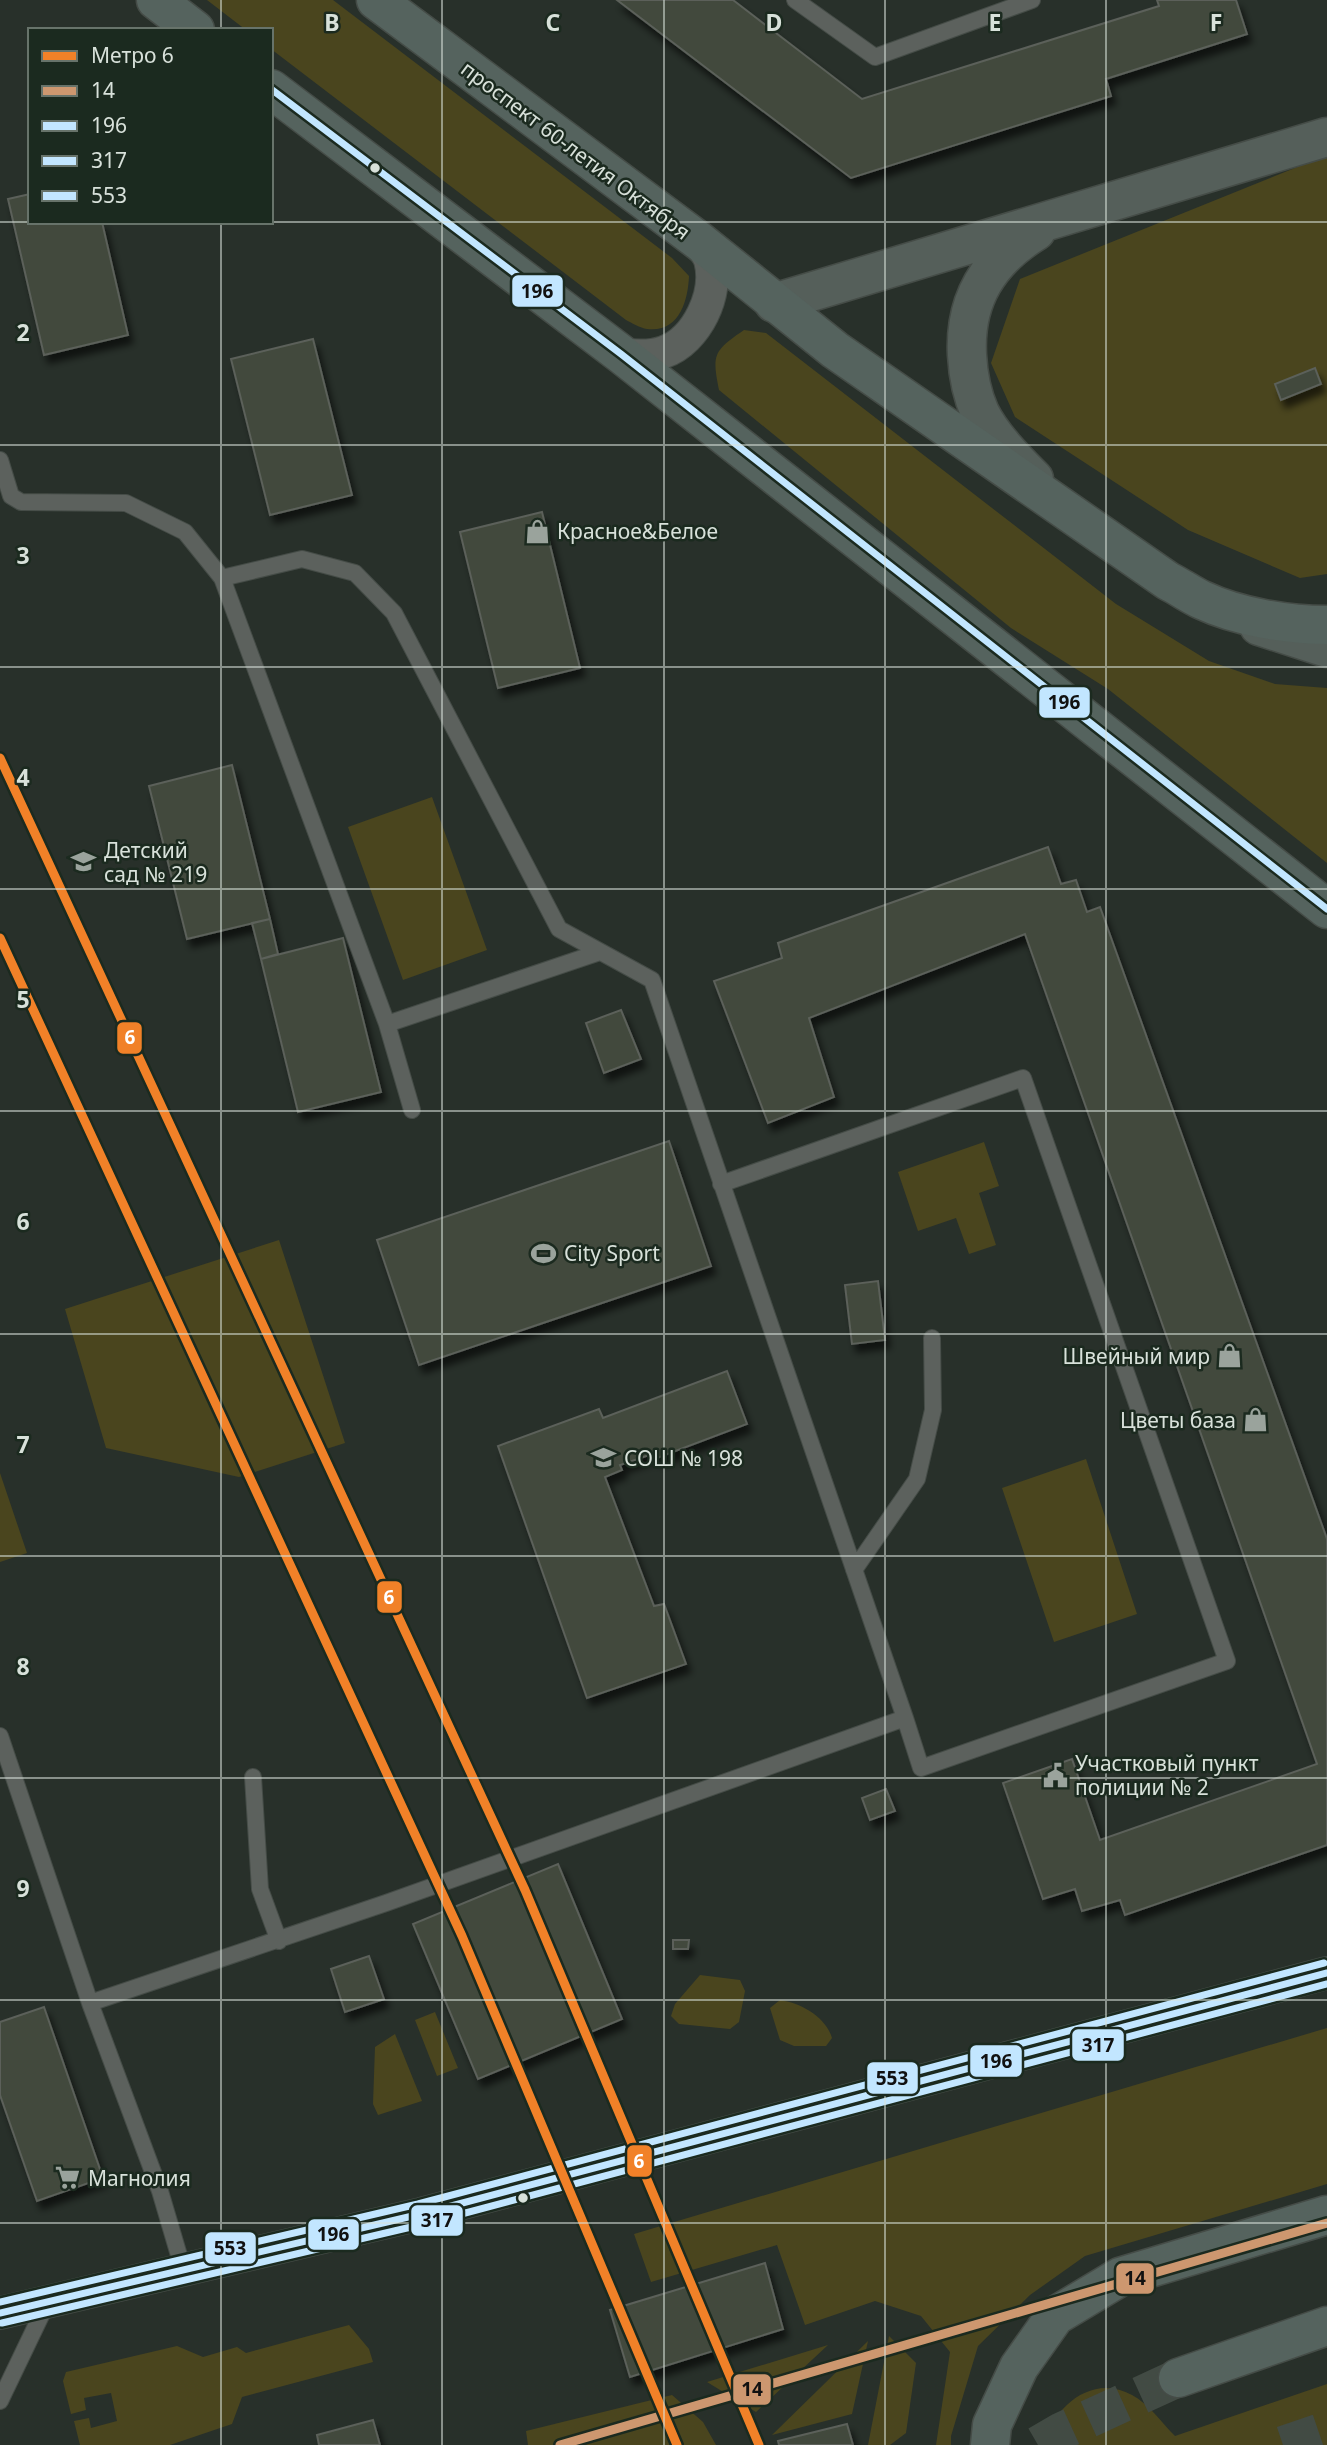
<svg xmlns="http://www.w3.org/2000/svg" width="1327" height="2445" font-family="'Noto Sans',sans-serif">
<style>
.green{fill:#4a451e}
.building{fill:#424a3c;stroke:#5b605a;stroke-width:2;filter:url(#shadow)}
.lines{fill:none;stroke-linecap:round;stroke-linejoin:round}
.primary-tunnel{stroke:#424b44;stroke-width:38;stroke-dasharray:38 19;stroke-linecap:butt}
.lane-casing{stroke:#454c47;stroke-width:18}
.street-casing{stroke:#454c47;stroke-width:34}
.secondary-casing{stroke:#454c47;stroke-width:41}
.primary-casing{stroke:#454c47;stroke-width:41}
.lane{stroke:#5c615d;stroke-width:16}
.street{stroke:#5c615d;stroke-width:32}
.secondary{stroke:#555f5a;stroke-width:38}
.primary{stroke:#55635e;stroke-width:38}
.bus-1-casing{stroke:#1b2a1f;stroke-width:12}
.bus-2-casing{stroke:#1b2a1f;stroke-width:12}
.bus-3-casing{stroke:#1b2a1f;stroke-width:12}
.bus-1{stroke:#c2e6ff;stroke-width:7}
.bus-2{stroke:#c2e6ff;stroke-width:7}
.bus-3{stroke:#c2e6ff;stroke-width:7}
.rail-1-casing{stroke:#1b2a1f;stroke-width:14}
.rail-1{stroke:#cd976f;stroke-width:9}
.metro-1-casing{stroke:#1b2a1f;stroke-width:14}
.metro-1{stroke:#f18128;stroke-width:9}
.grid{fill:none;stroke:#d8e1da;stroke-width:2;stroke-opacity:0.55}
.bus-dot{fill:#d8e1da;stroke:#1b2a1f;stroke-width:2.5}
.labels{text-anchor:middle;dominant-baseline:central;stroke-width:5;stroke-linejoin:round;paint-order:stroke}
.street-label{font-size:21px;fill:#d8e1da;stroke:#1b2a1f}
.poi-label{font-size:21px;fill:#d8e1da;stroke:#1b2a1f;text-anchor:start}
.grid-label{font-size:23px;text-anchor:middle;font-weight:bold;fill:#d8e1da;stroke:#1b2a1f;stroke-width:5;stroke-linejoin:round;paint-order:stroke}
.line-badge{stroke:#1b2a1f;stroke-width:2.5}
.badge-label{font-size:19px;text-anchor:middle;font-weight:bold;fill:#fff}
.pale-badge-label{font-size:19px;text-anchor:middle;font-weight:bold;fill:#111}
</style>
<defs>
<filter id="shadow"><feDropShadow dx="4.5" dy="8" stdDeviation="3.5" flood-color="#0009"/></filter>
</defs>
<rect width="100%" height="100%" fill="#28302a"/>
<path class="green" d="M207 0H333L672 258 689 276C688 301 679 333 647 329 640 328 632 323 626 320L271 49V30H246Z
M1327 155V574L1300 578 1188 530 1015 417 991 363 1020 279Z
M744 330 766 333 1116 604 1209 661 1275 684 1327 688V863L1108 689 1011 628 719 390C712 355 713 351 744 330Z
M432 797 487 950 403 980 348 827Z
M984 1142 999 1186 979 1193 996 1245 969 1254 956 1218 918 1231 898 1172Z
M279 1240 345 1443 239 1477 106 1448 65 1309Z
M1086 1459 1137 1614 1054 1642 1002 1488Z
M0 1473 27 1553 0 1562Z
M700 1975 740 1980 745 1991 739 2022 730 2029 679 2024 671 2016 675 2004Z
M780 2000C801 2003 826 2017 832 2038L826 2046H794L780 2040 770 2008Z
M435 2012 458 2068 437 2076 415 2020Z
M1327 2028V2184L1085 2256 1030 2295 978 2346 951 2436V2445H936L950 2352 921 2316 875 2301 805 2325 777 2245 651 2282 634 2234Z
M395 2034 422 2101 378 2115 373 2104 375 2047Z
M349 2325 369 2349 373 2362 242 2397 232 2424 170 2445H80L74 2421 89 2418 91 2428 117 2421 111 2393 84 2398 86 2410 71 2414 63 2381 66 2372 177 2346 203 2357 237 2347 246 2353Z
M889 2336 916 2363 906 2433 890 2445H868Z
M868 2341 852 2414 772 2435Z
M828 2345 756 2412 707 2382Z
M1327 2384V2445H1044C1053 2406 1093 2373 1132 2395 1149 2404 1162 2423 1175 2436Z
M672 2395 703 2422 716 2445H528L526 2431Z"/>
<path class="building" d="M617 0H733L862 99 1159 6 1157 0H1236L1247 34 1106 79 1111 96 851 178Z
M30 194V222H102L128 335 44 355 8 199Z
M313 339 352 495 270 515 231 359Z
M1315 368 1321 384 1281 400 1275 384Z
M542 512 580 668 498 688 460 532Z
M232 765 270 919 187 939 149 786Z
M1048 847 1061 884 1076 880 1087 912 1100 907 1327 1539V1845L1125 1915 1120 1900 1082 1911 1075 1889 1043 1899 1003 1783 1072 1759 1100 1840 1317 1764 1025 934 809 1018 834 1097 768 1123 714 981 782 958 778 943Z
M270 919 278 954 261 959 252 923Z
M343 938 381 1092 298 1112 261 959Z
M621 1010 641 1059 604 1073 586 1023Z
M669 1141 711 1266 419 1365 377 1240Z
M878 1281 885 1340 852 1344 845 1285Z
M727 1371 747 1424 657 1458 655 1453 620 1465 622 1470 605 1477 654 1606 664 1604 686 1664 587 1698 498 1446 599 1409 603 1418Z
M886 1789 895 1811 870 1820 862 1798Z
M558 1864 622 2019 478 2079 413 1924Z
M673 1940H689L688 1949H673Z
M369 1956 384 1999 345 2012 331 1969Z
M44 2007 103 2178 37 2201 0 2095V2022Z
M765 2263 783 2329 630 2377 610 2310Z
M373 2420 380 2445H319L317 2435Z
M847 2424 853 2445H779L778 2441Z"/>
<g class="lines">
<path class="primary-tunnel" d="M1038 2445 1062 2431 1178 2378
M1283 2445 1327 2430"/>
<defs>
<path id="lane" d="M795 0 875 57 1032 0
M0 460 11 496 21 502 126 503 185 532 222 578 302 559 355 573 394 613 559 929 652 980 905 1718 386 1903 90 2003
M222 578 387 1024
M412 1110 387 1024 600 952
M721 1184 1023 1078 1227 1661 921 1768 905 1718
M854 1570 917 1479 933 1410 932 1338
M0 1736 90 2003 160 2191 183 2269
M253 1777 260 1889 279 1941
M0 2401 47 2303"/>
<path id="street" d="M621 354C635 356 650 357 664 352 697 340 719 294 710 260 708 254 702 247 699 241
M0 2313 421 2214 1327 1973"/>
<path id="secondary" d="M774 303 1327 137
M1034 479C1015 460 992 437 980 413 972 395 968 374 967 355 964 299 989 260 1036 231
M1259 626 1327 648"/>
<path id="primary" d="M156 0 195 30
M376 0 699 241 835 350 1168 581C1180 587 1191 595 1202 600 1238 617 1288 625 1327 625
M271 89 621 354 1327 909
M1178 2378 1327 2326
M990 2445 992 2425 1019 2367 1055 2316 1120 2277 1327 2215"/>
</defs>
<use href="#lane" class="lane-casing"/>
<use href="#street" class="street-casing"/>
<use href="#secondary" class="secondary-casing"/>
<use href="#primary" class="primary-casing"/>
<use href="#lane" class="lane"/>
<use href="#street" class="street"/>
<use href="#secondary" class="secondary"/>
<use href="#primary" class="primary"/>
<defs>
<path id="bus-1" d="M271 89 621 354 1327 909
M0 2313 421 2214 1327 1973"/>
<path id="bus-2" d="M2 2323 424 2224 1327 1984"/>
<path id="bus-3" d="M0 2302 418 2204 1324 1963"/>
</defs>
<use href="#bus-1" class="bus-1-casing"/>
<use href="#bus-2" class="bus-2-casing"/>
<use href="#bus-3" class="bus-3-casing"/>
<use href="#bus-1" class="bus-1"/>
<use href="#bus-2" class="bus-2"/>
<use href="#bus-3" class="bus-3"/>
<defs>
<path id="rail-1" d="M560 2445 1327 2223"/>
</defs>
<use href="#rail-1" class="rail-1-casing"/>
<use href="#rail-1" class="rail-1"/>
<defs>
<path id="metro-1" d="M0 758 525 1890 759 2445
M0 938 462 1936 677 2445"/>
</defs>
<use href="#metro-1" class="metro-1-casing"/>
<use href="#metro-1" class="metro-1"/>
</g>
<path class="grid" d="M221 0V30M442 0V2445M664 0V2445M885 0V2445M1106 0V2445M0 222H1327M221 222V2445M0 445H1327M0 667H1327M0 889H1327M0 1111H1327M0 1334H1327M0 1556H1327M0 1778H1327M0 2000H1327M0 2223H1327"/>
<defs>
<symbol id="shop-bare" viewBox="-9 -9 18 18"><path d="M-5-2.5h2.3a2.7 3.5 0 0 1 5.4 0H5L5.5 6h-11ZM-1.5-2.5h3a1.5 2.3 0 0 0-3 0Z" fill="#9aa39c" stroke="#1b2a1f" stroke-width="2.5" paint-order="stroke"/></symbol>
<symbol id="school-bare" viewBox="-9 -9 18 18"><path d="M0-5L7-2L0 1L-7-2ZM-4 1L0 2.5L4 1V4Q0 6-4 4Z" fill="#9aa39c" stroke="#1b2a1f" stroke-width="2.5" paint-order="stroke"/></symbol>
<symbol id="stadium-bare" viewBox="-9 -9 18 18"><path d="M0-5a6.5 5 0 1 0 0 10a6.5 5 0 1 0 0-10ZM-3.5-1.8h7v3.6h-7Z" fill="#9aa39c" stroke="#1b2a1f" stroke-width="2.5" paint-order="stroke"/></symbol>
<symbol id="civic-bare" viewBox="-9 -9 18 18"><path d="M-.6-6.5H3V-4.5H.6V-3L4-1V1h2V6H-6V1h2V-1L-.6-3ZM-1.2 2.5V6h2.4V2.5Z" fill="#9aa39c" stroke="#1b2a1f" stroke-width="2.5" paint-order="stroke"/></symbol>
<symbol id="supermarket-bare" viewBox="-9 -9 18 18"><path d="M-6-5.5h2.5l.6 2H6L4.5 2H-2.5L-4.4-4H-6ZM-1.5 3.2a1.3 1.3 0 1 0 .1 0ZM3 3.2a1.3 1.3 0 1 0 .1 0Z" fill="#9aa39c" stroke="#1b2a1f" stroke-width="2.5" paint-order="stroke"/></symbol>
</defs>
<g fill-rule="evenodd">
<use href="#shop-bare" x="520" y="514" width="35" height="35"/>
<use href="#school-bare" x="66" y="844" width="35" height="35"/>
<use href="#stadium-bare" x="526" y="1236" width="35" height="35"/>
<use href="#shop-bare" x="1212" y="1338" width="35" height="35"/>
<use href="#shop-bare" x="1238" y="1402" width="35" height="35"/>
<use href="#school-bare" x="586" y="1440" width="35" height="35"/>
<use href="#civic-bare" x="1038" y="1758" width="35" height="35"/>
<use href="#supermarket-bare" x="50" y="2160" width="35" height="35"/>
</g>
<g class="bus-dot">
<circle cx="375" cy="168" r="6"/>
<circle cx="523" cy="2198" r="6"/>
</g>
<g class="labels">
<g class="street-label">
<text transform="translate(576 150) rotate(37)">проспект 60-летия Октября</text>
</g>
<g class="poi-label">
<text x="557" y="531">Красное&amp;Белое</text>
<text x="104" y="850">Детский<tspan x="104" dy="24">сад № 219</tspan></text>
<text x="564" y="1253">City Sport</text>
<text x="1210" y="1356" text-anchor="end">Швейный мир</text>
<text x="1236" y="1420" text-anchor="end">Цветы база</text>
<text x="624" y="1458">СОШ № 198</text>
<text x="1075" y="1763">Участковый пункт<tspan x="1075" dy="24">полиции № 2</tspan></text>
<text x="88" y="2178">Магнолия</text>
</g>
</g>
<g class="grid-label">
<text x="332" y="31">B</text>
<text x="553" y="31">C</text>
<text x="774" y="31">D</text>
<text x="995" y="31">E</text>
<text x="1216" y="31">F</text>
<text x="23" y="341">2</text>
<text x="23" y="564">3</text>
<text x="23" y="786">4</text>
<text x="23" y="1008">5</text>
<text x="23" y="1230">6</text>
<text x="23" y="1453">7</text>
<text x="23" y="1675">8</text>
<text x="23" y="1897">9</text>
</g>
<g class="line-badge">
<rect x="511" y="274" width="53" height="34" rx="7" fill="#c2e6ff"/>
<rect x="1038" y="686" width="53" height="33" rx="7" fill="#c2e6ff"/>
<rect x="116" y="1021" width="27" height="34" rx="7" fill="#f18128"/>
<rect x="376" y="1580" width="27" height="34" rx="7" fill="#f18128"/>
<rect x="1071" y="2028" width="54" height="34" rx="7" fill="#c2e6ff"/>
<rect x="969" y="2044" width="54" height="34" rx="7" fill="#c2e6ff"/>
<rect x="866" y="2061" width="53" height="34" rx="7" fill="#c2e6ff"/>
<rect x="626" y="2144" width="27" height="34" rx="7" fill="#f18128"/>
<rect x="410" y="2204" width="54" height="33" rx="7" fill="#c2e6ff"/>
<rect x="307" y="2218" width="53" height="33" rx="7" fill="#c2e6ff"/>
<rect x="204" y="2231" width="53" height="34" rx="7" fill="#c2e6ff"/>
<rect x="1115" y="2262" width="40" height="33" rx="7" fill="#cd976f"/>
<rect x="732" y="2373" width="40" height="33" rx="7" fill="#cd976f"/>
</g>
<g class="badge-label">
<text x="130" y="1044">6</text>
<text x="389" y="1604">6</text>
<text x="639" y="2168">6</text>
</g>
<g class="pale-badge-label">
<text x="537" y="298">196</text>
<text x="1064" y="709">196</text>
<text x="1098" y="2052">317</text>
<text x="996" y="2068">196</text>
<text x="892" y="2085">553</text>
<text x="437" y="2227">317</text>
<text x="333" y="2241">196</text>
<text x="230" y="2255">553</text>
<text x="1135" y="2285">14</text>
<text x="752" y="2396">14</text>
</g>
<rect x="28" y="28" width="245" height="196" fill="#1b2a1f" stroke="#67736a" stroke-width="2"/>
<rect x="42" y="51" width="35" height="10" fill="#f18128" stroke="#67736a" stroke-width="2"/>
<text x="91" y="63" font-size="21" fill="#d8e1da">Метро 6</text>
<rect x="42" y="86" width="35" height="10" fill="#cd976f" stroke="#67736a" stroke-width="2"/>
<text x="91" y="98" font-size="21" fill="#d8e1da">14</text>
<rect x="42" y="121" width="35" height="10" fill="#c2e6ff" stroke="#67736a" stroke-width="2"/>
<text x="91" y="133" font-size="21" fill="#d8e1da">196</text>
<rect x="42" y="156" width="35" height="10" fill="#c2e6ff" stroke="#67736a" stroke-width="2"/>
<text x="91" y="168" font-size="21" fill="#d8e1da">317</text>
<rect x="42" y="191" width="35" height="10" fill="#c2e6ff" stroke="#67736a" stroke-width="2"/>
<text x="91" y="203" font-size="21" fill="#d8e1da">553</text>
</svg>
